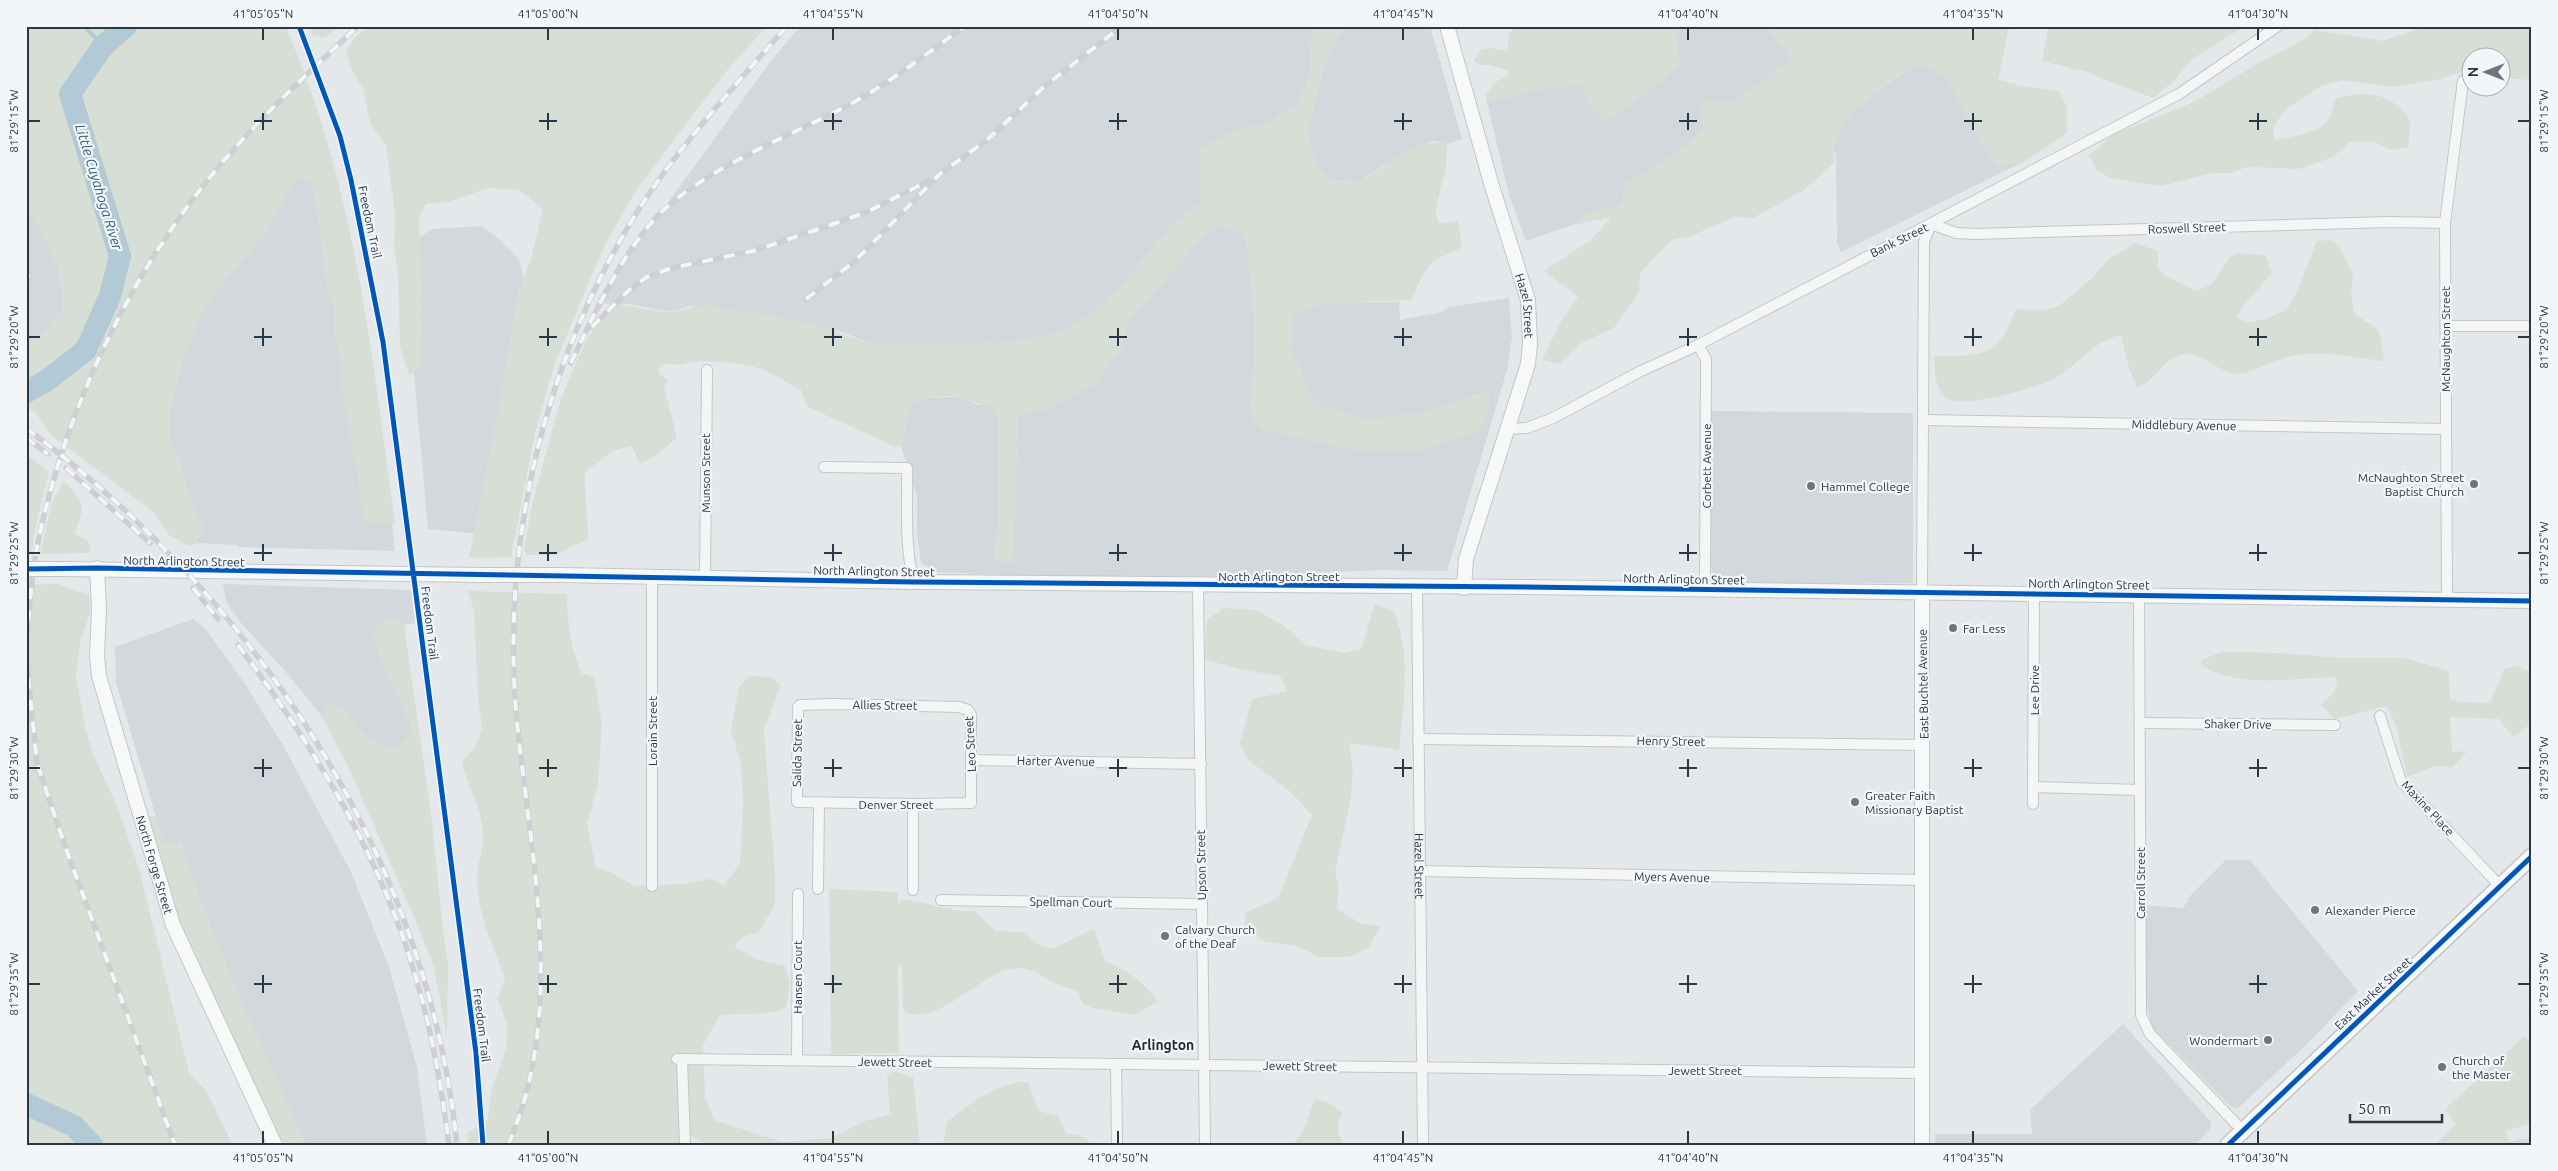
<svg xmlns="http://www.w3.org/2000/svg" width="2558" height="1171" font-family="Ubuntu,sans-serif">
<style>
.built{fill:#d3d8dd}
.green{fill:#d7ded5}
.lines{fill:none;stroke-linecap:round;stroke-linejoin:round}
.stream{stroke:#b2c9d6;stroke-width:4}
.river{stroke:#b2c9d6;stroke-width:22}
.street-casing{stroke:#c3c6c8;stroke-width:12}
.secondary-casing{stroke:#c3c6c8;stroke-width:16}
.primary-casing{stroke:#c0c5c8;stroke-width:18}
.street{stroke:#f4f6f6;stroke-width:10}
.secondary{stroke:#f7f8f8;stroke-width:14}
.primary{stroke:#f7f8f8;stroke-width:15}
.rail-casing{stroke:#cdcfd1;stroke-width:5.5}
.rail{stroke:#f3f6f9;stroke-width:4;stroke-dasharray:11;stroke-linecap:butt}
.secondary-bridge-casing{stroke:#c3c6c8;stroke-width:16;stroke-linecap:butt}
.secondary-bridge{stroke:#f7f8f8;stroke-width:14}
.cycleway-casing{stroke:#f3f6f9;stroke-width:8}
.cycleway{stroke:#0057b8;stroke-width:5}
.ticks{fill:none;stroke:#293845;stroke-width:2}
.poi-dot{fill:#6b767f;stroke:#f3f6f9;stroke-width:2}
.labels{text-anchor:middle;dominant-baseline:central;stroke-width:4.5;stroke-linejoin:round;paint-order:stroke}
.street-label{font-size:12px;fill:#293845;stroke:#f3f6f9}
.poi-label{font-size:12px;fill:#293845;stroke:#f3f6f9;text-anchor:start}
.water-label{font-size:14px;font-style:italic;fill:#315f7b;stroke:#f3f6f9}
.neighbourhood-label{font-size:14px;font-weight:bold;fill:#1c2936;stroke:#f3f6f9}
.neatline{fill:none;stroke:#293845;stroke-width:2}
.ticks-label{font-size:12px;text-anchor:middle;fill:#293845}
</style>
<rect width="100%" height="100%" fill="#e5e8ea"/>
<path class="built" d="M801 26H1312L1311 70 1299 104 1264 125 1232 131 1200 204 1173 224 1116 292 1084 319 1058 334 1006 343 947 345 870 344 843 332 769 316 689 306 671 312 628 304 613 306 597 300 773 58Z
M1347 26H1430L1462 139 1447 144 1433 141 1408 151 1357 182 1331 181 1314 163 1307 132 1323 71 1336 40Z
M1678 26H1767L1792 60 1732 103H1703L1700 115 1705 129 1677 152 1622 206 1589 213 1572 225 1526 241 1509 195 1487 102 1535 90 1583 84 1591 108 1607 121 1636 101 1681 63 1677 54 1675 32Z
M1919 63 1946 77 1980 140 1997 166 2027 160 1841 252 1837 243 1836 155 1833 148 1847 116 1874 93Z
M314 159 367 524H392L395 551 238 547V545L197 543 198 522 171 445V407L180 367 199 318 217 290 264 234 296 178Z
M26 199 58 266 64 308 40 336 26 347Z
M482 226 498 238 519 259 528 295 481 534 428 529 404 263 407 247 431 229Z
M1217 226 1229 227 1242 234 1247 244 1255 329 1254 362 1350 449 1412 452 1475 433 1489 392 1474 395 1458 403 1431 411 1366 420 1349 413 1321 407 1307 392 1299 366 1291 351 1292 315 1329 303 1393 302H1399L1400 320 1442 312 1449 307 1509 298 1512 337 1507 370 1447 571 1379 570 1249 576 1071 578 935 572 921 563 917 534V496L901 446 910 404 922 398 952 397 965 398 977 405H992L997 416V533L994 558 1016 556 1013 555 1018 415 1047 409 1093 385 1120 351 1129 321 1200 240Z
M1711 411 1913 413V583H1719L1713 574 1709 560Z
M223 584 411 590 415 623 404 625 394 619 377 649 410 723V734L398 748 382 747 362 733 346 711 331 703 321 715 285 671 241 623 226 602Z
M193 619 205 628 245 684 284 747 351 872 389 967 417 1067 427 1145H306L228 973 199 902 181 842 164 844 116 683 115 647Z
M2226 860H2250L2358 991 2306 1045 2238 1108 2231 1107 2152 1027 2145 996V905L2182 908 2189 901 2186 900Z
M2123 1024 2211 1122V1128L2195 1145H1935V1134H2032L2030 1110Z"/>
<path class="green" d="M26 26H285C355 183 372 355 395 524H367L363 521 357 469 353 456 342 386 339 349 334 334 333 305 327 286 315 199 311 184 304 179 296 178 264 234 217 290 199 318 180 367 171 407V445L180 460 187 489 198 516 204 522V527L197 543 189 546 169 535 153 512 50 434 36 413 26 406V347L40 336 64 308 58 266 26 199Z
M308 26H341L324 38 313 36Z
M369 26H767L729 68 639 186 605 244 554 366 535 433 511 557 469 558 503 385 517 296 531 259 543 209 519 190 487 188 450 202 426 204 419 216 422 309 420 368 409 375 400 347 398 277 394 246 395 215 386 145 370 123 363 89 351 69 346 51 355 37Z
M1312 26H1347L1336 40 1323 71 1307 132 1314 163 1331 181C1339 181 1351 184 1358 181 1388 170 1412 136 1447 144L1446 168 1435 211 1439 224 1458 221 1462 246C1455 254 1442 255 1434 261 1423 271 1417 287 1412 300L1329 303 1292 315 1291 351 1299 366 1307 392 1321 407 1349 413 1366 420 1431 411 1489 391V408L1485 422 1476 433 1412 452H1350L1349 449 1262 430 1253 419 1250 400 1254 362 1255 329 1247 244C1241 231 1232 227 1217 226L1200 240 1129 321 1120 351 1093 385 1047 409 1018 415 1013 555 1016 556 1011 564 994 558 997 533V416L992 405C978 405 978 403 966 399 950 393 925 397 910 404L901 446 896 447 808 407 801 390 762 369 738 363 699 361 682 365 667 364 658 369 660 375 669 380 664 387 677 438C664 447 655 458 640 464L632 446 614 450 585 472C584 495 588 516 588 539L555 555H527L524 550 532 505 561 398 586 340 613 306C633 304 649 311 669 312 678 312 694 306 705 305L808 322 870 344 947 345 1006 343 1058 334 1084 319 1116 292 1173 224 1200 204 1199 150 1232 131 1264 125 1299 104 1311 70Z
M1515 26H1678C1673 37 1676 52 1681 63L1636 101 1607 121 1591 108 1583 84 1535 90 1487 102 1486 95 1494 83 1508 75V70L1489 65H1478L1474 60 1482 49 1492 48 1507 51 1509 34Z
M1767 26H2009L1998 80 2023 86 2059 91 2067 107V133L2027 160 1997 167 1980 140 1946 77 1919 63C1881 88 1832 112 1834 163L1804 190 1753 218 1735 217 1691 236 1672 240 1640 273 1639 292 1614 328 1581 343 1560 364 1542 360 1560 323 1578 297 1544 271 1591 240 1611 217 1572 225 1589 213 1621 206 1625 184 1677 152 1705 129 1700 115 1703 102 1732 103 1792 60Z
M2045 26H2245L2192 59 2174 81 2153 98 2083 71 2042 61 2048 28Z
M2428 26H2532V80L2501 78 2500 58H2470V69L2440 79 2392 87 2342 80 2321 86 2285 110 2273 127 2274 140C2286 138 2315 133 2324 125 2330 119 2334 107 2335 99 2359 92 2381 90 2400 108 2402 111 2407 114 2408 117 2413 125 2409 139 2408 148L2390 150 2373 141 2350 142 2333 157 2299 169 2247 167 2230 173H2212L2161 186 2110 178 2096 170 2089 155 2114 134 2196 101 2255 65 2301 41 2315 30 2383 41Z
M2331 240 2339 246 2353 275 2351 292 2354 313 2379 330 2384 361C2356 358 2326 351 2297 355 2281 357 2251 374 2239 374 2216 374 2198 345 2175 357 2160 365 2155 381 2137 388L2129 368 2121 335C2092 341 2080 364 2055 378 2034 389 1978 404 1955 401 1936 398 1933 371 1935 356 1984 355 1997 359 2016 309L2042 310 2059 306 2091 279 2109 259 2135 243 2158 251V269L2169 278 2197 291 2212 284 2230 257 2239 253 2266 256 2272 273 2241 309 2237 317 2246 323C2259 320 2275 318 2286 309 2298 299 2309 257 2317 241Z
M26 454 49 472 35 529 32 551H26Z
M64 481C72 489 85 503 81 515 79 521 77 526 75 534L88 541 91 548 88 553 40 554 52 502Z
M57 584 89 595 90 613 81 639 76 676 86 731 93 754 118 808 139 869 189 1073 207 1092 233 1145H26V585Z
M468 591 567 594C567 622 571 646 581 673L594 677 602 723 598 784 587 824 596 868 611 872 634 886 682 884 711 879 724 885 740 864 743 805 741 765 731 730 739 687 749 676 771 677 781 685 764 730 775 875V904L759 932 743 937 734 946 755 959 785 966 790 984 786 1008 771 1013 720 1015 703 1045 705 1097 714 1120 783 1142 832 1138 862 1122 890 1114 887 1077 895 1071 913 1077 920 1145H708L690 1135 680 1140 681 1145H468L467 1133 488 1120C489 1109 490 1096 493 1085 506 1049 516 1037 497 999L505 978C493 946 477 913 477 879 477 864 484 849 483 834 482 808 467 786 462 762L477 744 482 728 478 697 474 611Z
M1375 604 1394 612C1412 656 1403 705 1399 750L1349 743 1353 768 1351 798 1335 871 1339 889 1337 909 1360 923 1381 926 1368 948 1349 957H1319L1295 945 1265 942 1244 928 1246 912 1278 898 1312 815 1291 792 1247 759 1240 744 1252 699 1287 691 1280 676 1238 669 1204 659 1207 620 1224 608 1255 610 1283 625 1306 645 1343 653 1361 649Z
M394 619 404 625 431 813 443 931 448 964 447 1037 434 967 417 924 348 766 321 715 331 703 346 711 362 733 382 747 398 748 410 734V723L377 649 374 637 375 628 385 620Z
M2222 652 2281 653 2340 658H2404L2449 671 2450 699 2461 702 2490 703 2504 669 2518 666 2532 673V723L2513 737 2499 719 2450 717 2452 752 2467 751 2453 767 2436 766 2407 777 2396 726 2387 706 2335 719 2321 705C2329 698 2340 689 2336 677 2293 678 2238 689 2201 665V660Z
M148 816H156L164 844 181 841C213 946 262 1044 306 1145H279L179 921Z
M829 889 898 892V903L902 899C925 901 954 914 975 911L995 931 1025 932C1035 942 1040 949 1055 948L1094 928 1105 961C1126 968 1144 983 1158 1001L1135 1015 1093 1008 1082 1003 1078 991C1070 989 1060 986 1053 982 1037 974 1030 966 1010 969 982 974 940 1024 906 1013L903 1008 902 969 898 963 899 1053 831 1054Z
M2524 1036 2532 1044V1123L2506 1131 2509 1142 2532 1137V1145H2435L2456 1124 2445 1109Z
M1018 1082H1028L1039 1111 1058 1116 1067 1134 1082 1135 1093 1145H943L947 1122 953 1117 979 1098 1000 1087Z
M1317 1099 1327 1102 1342 1112C1336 1128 1337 1131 1343 1145H1293L1305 1127 1313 1103Z"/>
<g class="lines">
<path class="stream" d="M84 26 103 46"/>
<path class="river" d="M26 392 46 381 86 350 110 296 120 256 70 94 103 46 126 26
M26 1104 74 1126 92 1145"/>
<defs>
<g id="street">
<path d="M2446 326H2532"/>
<path d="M1698 345 1706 359 1705 589"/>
<path d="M1923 420 2445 429"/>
<path d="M1508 429 1527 428 1553 418 1639 372 1698 345 2179 94 2278 26"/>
<path d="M824 467 907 468C908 506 904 545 914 582"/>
<path d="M652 576V886"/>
<path d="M705 577 707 370"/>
<path d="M1198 585 1205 1145"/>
<path id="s1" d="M1417 587 1423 1145"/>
<path d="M1922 592 1924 242 1931 224 1956 233 1976 234 2388 222 2445 223"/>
<path d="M2139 595 2141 1015 2150 1034 2243 1131"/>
<path d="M2447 599 2445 223 2463 81"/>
<path d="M835 704 959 707 968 710 971 715V803L913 804 797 802 798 707 800 705Z"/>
<path d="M2380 716 2401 781 2500 886"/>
<path d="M2142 723 2335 725"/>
<path d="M1418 739 1923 745"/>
<path d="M972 760 1201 764"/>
<path d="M2033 787 2140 790"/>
<path d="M2033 804 2034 593"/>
<path d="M1421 871 1923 880"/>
<path d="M818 889 819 804"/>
<path d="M913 890V804"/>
<path d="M941 900 1202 904"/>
<path d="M677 1059 1922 1073"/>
<path d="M682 1059 685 1145"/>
<path d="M797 1060 798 894"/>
<path d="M1116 1064 1117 1145"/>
</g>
<g id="secondary">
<path id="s2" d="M1447 26 1491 183 1528 300 1530 344 1528 364 1466 559 1464 588"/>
<path id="s3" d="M97 568 99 609 97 656 99 676 173 925 275 1145"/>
<path d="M62 569 479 575"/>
<path d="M561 575 914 582 1525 587 2532 601"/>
<path d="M1922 592V1145"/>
</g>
<path id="primary" d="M2228 1145 2532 856"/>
</defs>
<use href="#street" class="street-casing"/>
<use href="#secondary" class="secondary-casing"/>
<use href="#primary" class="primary-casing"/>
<use href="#street" class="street"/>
<use href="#secondary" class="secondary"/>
<use href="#primary" class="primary"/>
<defs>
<path id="rail" d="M26 273 29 278
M806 299 855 261 940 174 987 140 1045 86 1122 26
M592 327 629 290 647 277 672 268 753 251 831 225 869 211 928 181
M571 363C594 314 627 241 668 206 722 160 794 135 856 101 895 79 929 52 965 26
M26 428C255 598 428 857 457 1145
M26 438 48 454
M66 468 150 543
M193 588 218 619
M26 643C30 609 31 575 38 542 67 402 139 254 235 148 273 105 316 66 358 26
M238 645C315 748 383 859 418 985 433 1037 442 1091 449 1145
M26 656 37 763 65 846 175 1145
M508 1145C567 1012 531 861 517 722 500 545 544 360 639 209 681 143 736 85 787 26"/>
</defs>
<use href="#rail" class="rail-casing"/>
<use href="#rail" class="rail"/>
<defs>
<path id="secondary-bridge" d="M26 569H62
M479 575H561"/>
</defs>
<use href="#secondary-bridge" class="secondary-bridge-casing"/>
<use href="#secondary-bridge" class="secondary-bridge"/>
<defs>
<path id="cycleway" d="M299 26 340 136 351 180 383 342 476 1053 483 1145
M26 569 97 568 914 582 1525 587 2532 601
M2228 1145 2532 856"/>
</defs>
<use href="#cycleway" class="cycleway-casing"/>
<use href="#cycleway" class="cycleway"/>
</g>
<path class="ticks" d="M263 28V40M548 28V40M833 28V40M1118 28V40M1403 28V40M1688 28V40M1973 28V40M2258 28V40M263 113V130M548 113V130M833 113V130M1118 113V130M1403 113V130M1688 113V130M1973 113V130M2258 113V130M28 121H40M254 121H272M539 121H557M824 121H842M1109 121H1127M1394 121H1412M1679 121H1697M1964 121H1982M2249 121H2267M2518 121H2530M263 328V346M548 328V346M833 328V346M1118 328V346M1403 328V346M1688 328V346M1973 328V346M2258 328V346M28 337H40M254 337H272M539 337H557M824 337H842M1109 337H1127M1394 337H1412M1679 337H1697M1964 337H1982M2249 337H2267M2518 337H2530M263 544V561M548 544V561M833 544V561M1118 544V561M1403 544V561M1688 544V561M1973 544V561M2258 544V561M28 553H40M254 553H272M539 553H557M824 553H842M1109 553H1127M1394 553H1412M1679 553H1697M1964 553H1982M2249 553H2267M2518 553H2530M263 759V777M548 759V777M833 759V777M1118 759V777M1403 759V777M1688 759V777M1973 759V777M2258 759V777M28 768H40M254 768H272M539 768H557M824 768H842M1109 768H1127M1394 768H1412M1679 768H1697M1964 768H1982M2249 768H2267M2518 768H2530M263 975V993M548 975V993M833 975V993M1118 975V993M1403 975V993M1688 975V993M1973 975V993M2258 975V993M28 984H40M254 984H272M539 984H557M824 984H842M1109 984H1127M1394 984H1412M1679 984H1697M1964 984H1982M2249 984H2267M2518 984H2530M263 1131V1144M548 1131V1144M833 1131V1144M1118 1131V1144M1403 1131V1144M1688 1131V1144M1973 1131V1144M2258 1131V1144"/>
<g class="poi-dot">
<circle cx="2474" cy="484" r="5"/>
<circle cx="1811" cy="486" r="5"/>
<circle cx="1953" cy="628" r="5"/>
<circle cx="1855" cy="802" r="5"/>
<circle cx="2315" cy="910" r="5"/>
<circle cx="1165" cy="936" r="5"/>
<circle cx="2268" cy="1040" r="5"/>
<circle cx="2442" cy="1067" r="5"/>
</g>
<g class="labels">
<g class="street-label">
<text transform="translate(370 222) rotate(78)">Freedom Trail</text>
<text transform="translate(2187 228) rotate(-2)">Roswell Street</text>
<text transform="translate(1899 240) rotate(-26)">Bank Street</text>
<text stroke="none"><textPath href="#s2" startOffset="291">Hazel Street</textPath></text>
<text transform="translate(2445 339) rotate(-90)">McNaughton Street</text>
<text transform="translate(2184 425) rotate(1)">Middlebury Avenue</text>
<text transform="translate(1706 466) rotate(-90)">Corbett Avenue</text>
<text transform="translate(705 473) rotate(-90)">Munson Street</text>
<text transform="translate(184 561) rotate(1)">North Arlington Street</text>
<text transform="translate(874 571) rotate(1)">North Arlington Street</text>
<text x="1279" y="576">North Arlington Street</text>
<text transform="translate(1684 579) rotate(1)">North Arlington Street</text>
<text transform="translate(2089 584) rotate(1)">North Arlington Street</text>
<text transform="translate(430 623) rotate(83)">Freedom Trail</text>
<text transform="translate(1923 684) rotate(-91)">East Buchtel Avenue</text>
<text transform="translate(2034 690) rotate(-90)">Lee Drive</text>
<text transform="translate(885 705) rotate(1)">Allies Street</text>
<text transform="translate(2238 724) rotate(1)">Shaker Drive</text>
<text transform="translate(652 731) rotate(-90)">Lorain Street</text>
<text transform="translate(1671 741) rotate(1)">Henry Street</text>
<text transform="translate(970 744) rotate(-93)">Leo Street</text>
<text transform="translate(797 753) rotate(-89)">Salida Street</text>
<text transform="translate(1056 761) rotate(1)">Harter Avenue</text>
<text x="896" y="804">Denver Street</text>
<text transform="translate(2428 808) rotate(47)">Maxine Place</text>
<text stroke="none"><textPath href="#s3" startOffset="305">North Forge Street</textPath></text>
<text transform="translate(1201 865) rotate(-91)">Upson Street</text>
<text stroke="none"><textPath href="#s1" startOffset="279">Hazel Street</textPath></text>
<text transform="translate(1672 877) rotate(1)">Myers Avenue</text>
<text transform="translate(2140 883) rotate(-90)">Carroll Street</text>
<text transform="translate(1071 902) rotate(1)">Spellman Court</text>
<text transform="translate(797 977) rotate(-90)">Hansen Court</text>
<text transform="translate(2373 993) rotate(-43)">East Market Street</text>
<text transform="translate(482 1025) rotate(83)">Freedom Trail</text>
<text transform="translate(895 1062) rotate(1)">Jewett Street</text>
<text transform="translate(1300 1066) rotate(1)">Jewett Street</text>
<text x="1705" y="1070">Jewett Street</text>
</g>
<g class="poi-label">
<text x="2464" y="477" text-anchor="end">McNaughton Street<tspan x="2464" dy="14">Baptist Church</tspan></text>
<text x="1821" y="486">Hammel College</text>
<text x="1963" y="628">Far Less</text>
<text x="1865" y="795">Greater Faith<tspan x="1865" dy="14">Missionary Baptist</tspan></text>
<text x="2325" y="910">Alexander Pierce</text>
<text x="1175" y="929">Calvary Church<tspan x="1175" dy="14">of the Deaf</tspan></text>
<text x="2258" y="1040" text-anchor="end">Wondermart</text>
<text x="2452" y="1060">Church of<tspan x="2452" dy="14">the Master</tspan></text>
</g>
<g class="water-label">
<text transform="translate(99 187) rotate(73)">Little Cuyahoga River</text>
</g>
<g class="neighbourhood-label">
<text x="1163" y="1045">Arlington</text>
</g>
</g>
<rect width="2558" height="1171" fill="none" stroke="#f3f6f9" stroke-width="55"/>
<g transform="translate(2486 72) rotate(270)"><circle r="24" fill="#f3f6f9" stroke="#a2aab1"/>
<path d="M0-4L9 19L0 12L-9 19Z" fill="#6b767f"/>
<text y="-8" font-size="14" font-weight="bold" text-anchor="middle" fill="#293845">N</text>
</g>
<path d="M2350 1114v8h92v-8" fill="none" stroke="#293845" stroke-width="2.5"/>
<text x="2358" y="1114" font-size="15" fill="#293845" stroke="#f3f6f9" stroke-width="4" paint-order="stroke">50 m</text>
<rect x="28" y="28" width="2502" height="1116" class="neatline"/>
<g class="ticks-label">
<text x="263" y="18">41°05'05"N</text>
<text x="548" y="18">41°05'00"N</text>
<text x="833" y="18">41°04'55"N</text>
<text x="1118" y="18">41°04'50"N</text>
<text x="1403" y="18">41°04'45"N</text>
<text x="1688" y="18">41°04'40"N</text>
<text x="1973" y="18">41°04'35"N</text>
<text x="2258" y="18">41°04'30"N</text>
<text transform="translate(2544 121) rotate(-90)" y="4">81°29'15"W</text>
<text transform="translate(14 121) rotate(-90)" y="4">81°29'15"W</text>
<text transform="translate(2544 337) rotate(-90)" y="4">81°29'20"W</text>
<text transform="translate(14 337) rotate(-90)" y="4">81°29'20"W</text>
<text transform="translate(2544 553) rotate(-90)" y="4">81°29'25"W</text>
<text transform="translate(14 553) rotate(-90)" y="4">81°29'25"W</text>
<text transform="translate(2544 768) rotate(-90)" y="4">81°29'30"W</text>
<text transform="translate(14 768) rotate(-90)" y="4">81°29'30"W</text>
<text transform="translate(2544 984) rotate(-90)" y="4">81°29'35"W</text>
<text transform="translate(14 984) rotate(-90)" y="4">81°29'35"W</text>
<text x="263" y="1162">41°05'05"N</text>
<text x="548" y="1162">41°05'00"N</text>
<text x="833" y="1162">41°04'55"N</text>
<text x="1118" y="1162">41°04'50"N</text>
<text x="1403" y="1162">41°04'45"N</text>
<text x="1688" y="1162">41°04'40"N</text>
<text x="1973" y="1162">41°04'35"N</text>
<text x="2258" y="1162">41°04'30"N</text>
</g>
</svg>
